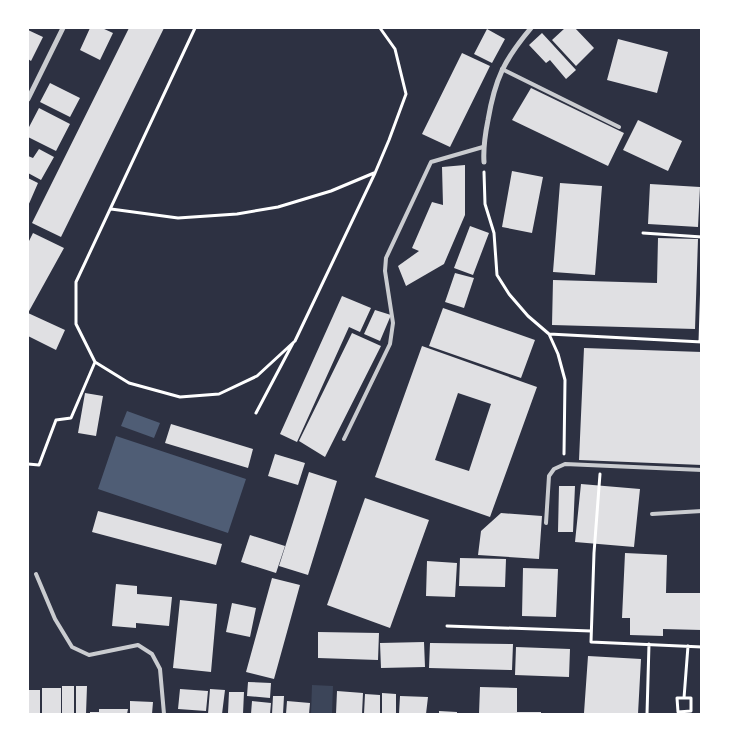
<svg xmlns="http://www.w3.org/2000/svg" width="729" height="742" font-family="Overpass,sans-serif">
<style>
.green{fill:#3c4559}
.water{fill:#4f5d75}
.building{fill:#e0e0e3;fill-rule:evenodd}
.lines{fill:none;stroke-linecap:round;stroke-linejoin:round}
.path{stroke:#fff;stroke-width:3}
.service{stroke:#caccd0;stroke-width:4}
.minor{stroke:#caccd0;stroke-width:5}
</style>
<rect width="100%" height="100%" fill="#2d3142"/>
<path class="green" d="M312 685 333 686 332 714H311Z"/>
<path class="water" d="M127 411 160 423 154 438 121 426Z
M116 436 246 479 228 533 98 489Z"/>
<path class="building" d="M90 28H102L113 33 100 60 80 50Z
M129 28H164L61 237 32 223Z
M565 28H575L594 48 576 66 552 40Z
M487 29 505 39 492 63 474 54Z
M28 30 43 37 31 61 28 59Z
M542 33 576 70 566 79 550 60 546 63 529 45Z
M618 39 668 52 657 93 607 80Z
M462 53 490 66 450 147 422 134Z
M50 83 80 98 70 117 40 102Z
M531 88 624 133 608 166 512 120Z
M39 108 70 124 56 151 28 137V129Z
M638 120 682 141 668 171 623 150Z
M39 149 54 157 41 180 28 173V156L33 158Z
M465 165V215L444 264 406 286 398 266 419 251 412 248 432 202 443 205 442 167Z
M512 171 543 177 532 233 502 227Z
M28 178 38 183 28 206Z
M560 183 602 186 595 275 553 272Z
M650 184 700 187 698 227 648 224Z
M470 226 489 233 473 275 454 268Z
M33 233 64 248 28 313 65 330 56 350 28 336V243Z
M658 238 698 239 695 329 552 325 553 280 657 283Z
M455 273 474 278 464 308 445 302Z
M342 296 371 308 360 332 349 327 297 442 280 434Z
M443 308 535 340 521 378 429 346Z
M375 310 391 315 380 341 364 334Z
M352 333 381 346 325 457 299 441Z
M422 346 537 387 490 517 375 477ZM458 393 491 404 469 471 435 460Z
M584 348 702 352V465L579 460Z
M85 393 103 396 96 436 78 433Z
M171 424 253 449 248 468 165 443Z
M275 454 305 463 298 485 268 476Z
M309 472 337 481 308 575 279 566Z
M581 484 640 489 634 547 575 542Z
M559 486H575L573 532H558Z
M365 498 429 520 390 628 327 605Z
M98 511 222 544 216 565 92 532Z
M501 513 542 516 539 559 478 555 481 531Z
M250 535 285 546 276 573 241 562Z
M625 553 667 555 666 593H702V630L663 629V636L630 635V618H622Z
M460 558 506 559 505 587 459 586Z
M427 561 457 563 455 597 426 596Z
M523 568 558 569 556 617 522 616Z
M272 578 300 585 274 679 246 672Z
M116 584 137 586V594L172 597 169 626 136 623V628L112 626Z
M180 600 217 604 211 672 173 668Z
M232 603 256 608 250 637 226 632Z
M318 632 379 633 378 660 318 658Z
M424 642 425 667 381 668 380 643Z
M430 643 513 644 512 670 429 668Z
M516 647 570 649 569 677 515 675Z
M588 656 641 659 638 714 584 713Z
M248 682 271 683 270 698 247 696Z
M62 686H74V714H62Z
M76 686H87L86 714H76Z
M480 687 517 688V712H541V714H479Z
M42 688H61V714H42Z
M180 689 208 691 206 711 178 709Z
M210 689 225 690 222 714H208Z
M28 690H40V714H28Z
M337 691 363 693 362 714H336Z
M229 692H244L243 714 228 713Z
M382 693 396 694V714H382Z
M365 694 380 695V714H364Z
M273 696H284L283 714H272Z
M400 696 428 697 426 714H399Z
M130 701 153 702 152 714H130Z
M252 701 271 703 270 714H251Z
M287 701 310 703 309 714H286Z
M99 709H128L127 714H90V712H99Z
M439 711 457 712V714H439Z"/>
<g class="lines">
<path class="path" d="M195 28 76 282V324L95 362 129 383 180 397 219 394 257 376 295 341 375 173 389 140 406 94 395 49 380 28
M484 172 485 204 494 233 497 275 509 294 528 316 549 334 558 354 565 380 564 454
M111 209 178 218 237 214 278 207 331 191 374 173
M643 233 702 237
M549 334 702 342
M700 342 702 278
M256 413 293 343
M28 464 39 465 56 420 71 418 95 362
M600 474 594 553 591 642 702 647
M447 626 591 631
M677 698H691V711L678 712Z
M684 698 688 646
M647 714 649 644"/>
<path class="service" d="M502 69 619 127
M344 439 390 344 393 323 385 271 386 258 431 162 483 147
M652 514 702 511
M546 523 549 476 554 469 565 464 702 470
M36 574 55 619 72 647 89 655 138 645 152 654 160 669 164 714"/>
<path class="minor" d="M28 99 63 28
M484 162C483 148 485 135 488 120 495 79 504 60 531 28"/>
</g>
<rect width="729" height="742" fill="none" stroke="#ffffff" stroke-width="58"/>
</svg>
